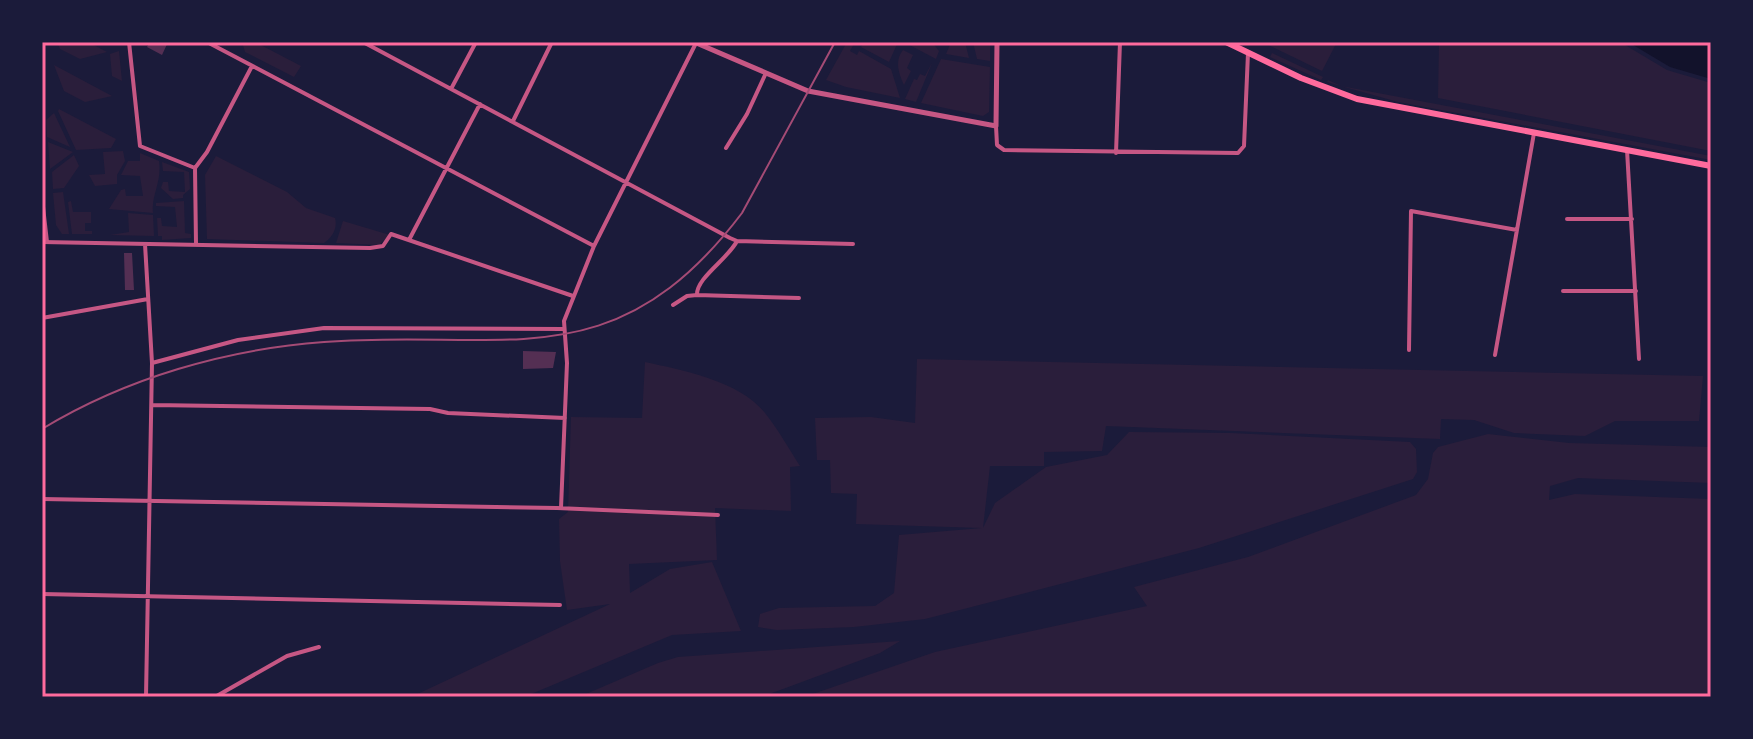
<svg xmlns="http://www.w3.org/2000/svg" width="1753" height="739" font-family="Lora,serif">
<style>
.green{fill:#2a1e3b}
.water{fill:#12122b}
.building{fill:#542f53}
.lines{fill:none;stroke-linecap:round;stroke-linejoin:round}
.minor{stroke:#c65784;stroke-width:4}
.tertiary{stroke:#c65784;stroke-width:5}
.secondary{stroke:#ff6b9d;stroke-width:6}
.rail{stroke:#a44b75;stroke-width:2}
.neatline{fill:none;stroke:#ff6b9d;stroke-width:3}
</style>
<rect width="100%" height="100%" fill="#1b1b3a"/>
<path class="green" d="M57 42H88L107 52 80 59 60 49Z
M242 42H255L301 66 294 77 245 52Z
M847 42H855L850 51 857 55 859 51 891 69 900 98 846 87 826 80Z
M864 42H898L889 62 861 47Z
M904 42H932L939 51 936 59Z
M951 42H965L969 58 946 54Z
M973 42H990V61L977 59Z
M1262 42H1337L1322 71Z
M1439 42H1620L1667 70 1711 83V151L1438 98Z
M903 50 913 55 907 68 911 71 904 85C899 74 894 61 903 50Z
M119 51 122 81 112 76 110 54Z
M1272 53 1323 77 1321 80 1270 57Z
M941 59 990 67 989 112 983 116 921 103Z
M932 63 916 102 905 99 914 79 917 80 920 74 925 76Z
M54 65 112 96 85 102 64 91Z
M1328 80 1341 86 1711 156V160L1398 102 1327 82Z
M59 109 116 139 111 148 76 150 58 111Z
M54 113 70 147 47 137 46 120Z
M48 142 73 152 50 169Z
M123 151 125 161 117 175V184L95 186 89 175 105 174 103 152Z
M140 153 159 161C162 183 151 195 153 213L109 209 121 190 125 189 126 196H143L140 176 121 175 128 161H140Z
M74 155 79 166 64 188 53 189 52 172Z
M216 156 287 192 306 208 335 218C338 228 332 238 324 243L207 239 205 175Z
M162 162 189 172 190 189 183 195V198L173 199 161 188 163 182H168L169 191 185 192 184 172 163 171Z
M63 192 69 234H62L56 225 53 193Z
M71 201 73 212H91V223H85V231H92V234H72L68 202Z
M184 201 185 233 191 234V238L162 240V236H158L157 218H161L162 226 177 227 175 207 156 206V203Z
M128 213 153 215 154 236 110 235 129 232Z
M343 221 390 235 379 245 336 243Z
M917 359 1703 376 1699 421H1615L1585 436 1514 433 1474 420 1441 419 1440 439 1106 426 1102 451 1044 452V466H990L983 528 995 503 1046 467 1107 455 1129 432 1230 433 1410 442 1416 449 1417 472 1413 479 1199 548 925 619 854 627 777 630 758 627 760 614 779 608 875 606 894 593 899 535 982 528 856 524 857 494 831 493 830 460H817L815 418 871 417 915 423Z
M645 362C682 370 740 381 765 413 778 429 789 449 800 466L790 467 791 511 715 508 717 560 629 564 630 593 670 569 712 562 741 631 672 635 524 697H411L610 604 567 610 560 561 559 519 568 512 571 417 642 418Z
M1488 434 1569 443 1711 447V483L1578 478 1550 486 1549 500 1575 494 1711 499V697H804L935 652 1147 606 1134 587 1248 557 1416 495 1428 479 1433 453 1438 447Z
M900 641 880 653 761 697H579L658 663 678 657Z"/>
<path class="water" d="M1628 42H1705L1711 45V79L1670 67Z"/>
<path class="building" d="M150 42H168L162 55 147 47Z
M124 253H132L134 290H125Z
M523 351 556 352 553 368 523 369Z"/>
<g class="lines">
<path class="minor" d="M129 42 140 146 195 168 196 244
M207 42 594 246
M363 42 730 238 737 241 853 244
M451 89 476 42
M513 121 552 42
M996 126 997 145 1004 150 1238 153 1244 146 1248 53
M726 148 747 114 765 75
M1627 150 1639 359
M1116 153 1120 42
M195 168 207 152 252 66
M42 198 47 242
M1567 219H1632
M409 240 480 104
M737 241C728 259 696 278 697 295L799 298
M42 242 370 248 383 246 391 234 573 296
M145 244 152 363 146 697
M1563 291H1636
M673 305 687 296 697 295
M42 318 148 299
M1409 350 1411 211 1517 230
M1495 355 1534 133
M152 363 238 340 324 328 563 329
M152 405 430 409 448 413 565 418
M42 499 557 508 718 515
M561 508 567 363 564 321 594 246 696 43
M42 594 560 605
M215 697 287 656 319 647"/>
<path class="tertiary" d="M694 42 808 91 996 126 997 42"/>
<path class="secondary" d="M1226 42 1301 78 1357 99 1711 166"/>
<path class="rail" d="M42 429C126 378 227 349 324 342 505 328 613 383 742 213L835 42"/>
</g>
<rect width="1753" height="739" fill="none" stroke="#1b1b3a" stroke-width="88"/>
<rect x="44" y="44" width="1665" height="651" class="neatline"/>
</svg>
